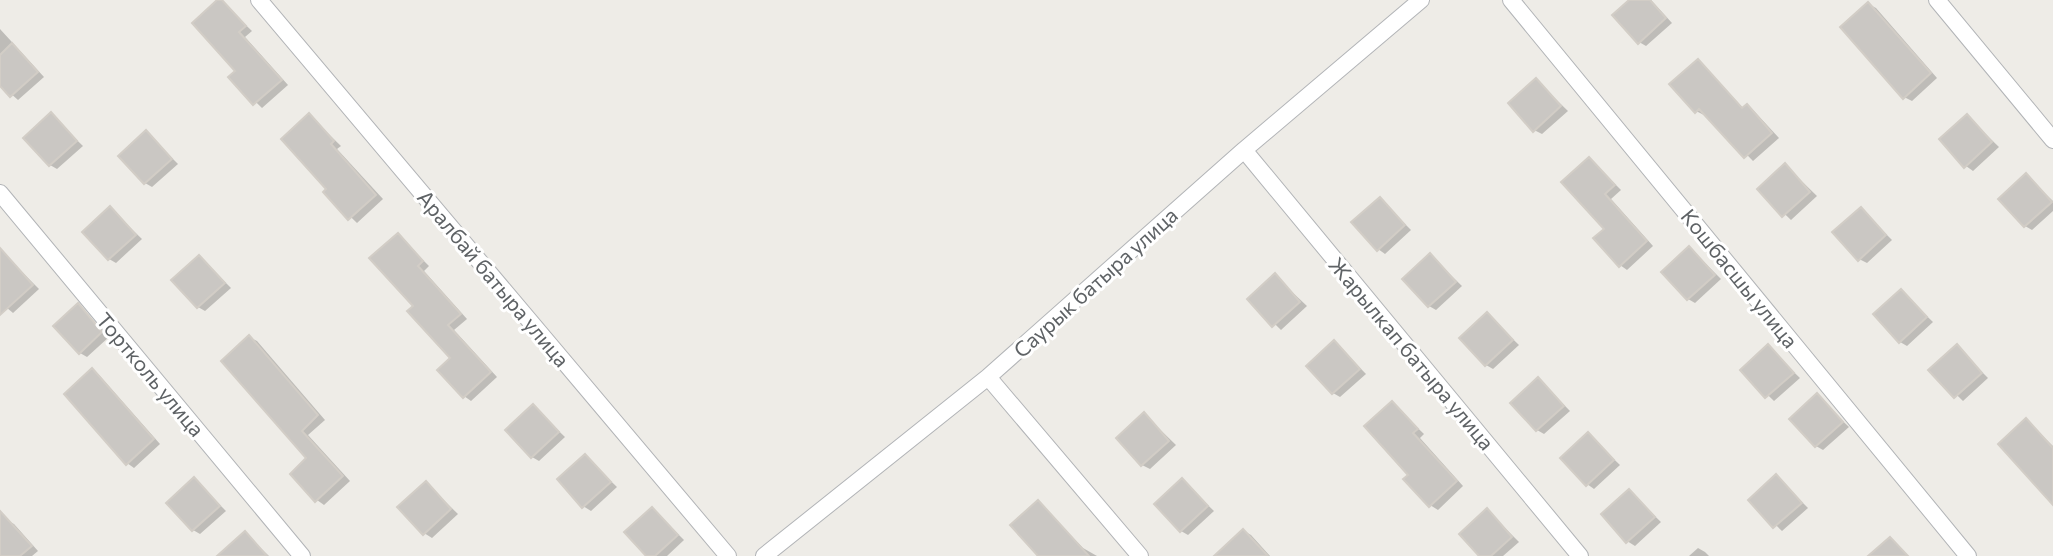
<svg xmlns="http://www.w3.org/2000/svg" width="2053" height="556" font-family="Commissioner,sans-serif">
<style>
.shadow{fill:#0003}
.building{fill:#cac7c3;stroke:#d2cdc6;stroke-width:2}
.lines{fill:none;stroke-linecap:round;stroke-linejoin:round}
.street-casing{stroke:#b2b4b7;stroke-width:18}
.street{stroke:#fff;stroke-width:16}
.labels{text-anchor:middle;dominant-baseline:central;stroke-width:6;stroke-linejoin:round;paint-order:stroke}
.street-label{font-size:21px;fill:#5e6265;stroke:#fff}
</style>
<rect width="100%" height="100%" fill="#eeece7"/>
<path class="shadow" d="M220 0 252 31 245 37 288 85 262 108 230 77 237 71Z
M1632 0H1651L1672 23 1646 46 1639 42Z
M1868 4 1876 8 1937 78 1912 101 1904 97Z
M0 29 44 77 18 100 0 84Z
M1698 61 1744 109 1747 107 1754 111 1779 138 1753 161 1706 113 1704 115 1696 111Z
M1536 80 1568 111 1542 134 1534 130Z
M51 115 83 146 57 169 50 165Z
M309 115 341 146 337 149 383 199 357 223 325 192 329 189Z
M1967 116 1999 147 1973 171 1966 166Z
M147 133 178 164 152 187 145 183Z
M1590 159 1621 190 1611 199 1653 246 1627 270 1620 265 1606 229Z
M1785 165 1817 196 1791 220 1759 189Z
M2026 176 2053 201V211L2032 230 2025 226Z
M1380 199 1411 230 1385 254 1378 249Z
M110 208 142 239 116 263 109 259Z
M1861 209 1892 240 1867 263 1859 259Z
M398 235 429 266 424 271 467 319 454 330 497 377 471 401 464 396 452 358 416 306Z
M1690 248 1721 279 1695 303 1688 299Z
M1430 255 1462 286 1436 310 1429 306Z
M200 257 231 288 205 311 198 307Z
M8 258 39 289 13 313 0 302V265Z
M1275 276 1307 306 1281 330 1249 299Z
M1901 291 1933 322 1907 346 1900 342Z
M78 305 109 337 87 357 80 353Z
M1487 314 1519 345 1493 369 1486 365Z
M249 337 257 341 325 420 308 435 350 481 324 505 317 500 309 459Z
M1335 342 1366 374 1340 397 1333 393Z
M1768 347 1800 378 1774 401 1742 370Z
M1957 347 1988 378 1963 401 1931 370Z
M92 370 99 375 160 444 134 468 127 463Z
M1539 379 1570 411 1544 434 1537 430Z
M1817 396 1849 427 1823 450 1816 446Z
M1392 403 1424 434 1420 438 1463 486 1438 510 1430 505 1410 475Z
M533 406 565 437 539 461 532 457Z
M1144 414 1176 445 1150 469 1142 465Z
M2026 420 2053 446V503Z
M1588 434 1620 465 1594 489 1587 484Z
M585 456 617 487 591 511 583 506Z
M1776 476 1808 508 1782 531 1750 500Z
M195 480 226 511 200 534 193 530Z
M1182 480 1214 511 1188 535 1181 531Z
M426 483 458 514 432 538 424 533Z
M1629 491 1661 522 1635 546 1627 541Z
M1038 502 1083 548 1097 556H1043Z
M653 509 684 540 667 556H648Z
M1487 510 1519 542 1503 556H1481Z
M0 517 14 524 38 551 32 556H0Z
M1244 531 1251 535 1270 556H1219Z
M245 533 269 556H220Z
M1698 548 1705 552 1709 556H1689Z"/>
<path class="building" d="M217 0H222L246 26 239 32 282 80 253 105 228 77 235 71 192 23Z
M1629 0H1650L1666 18 1638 44 1612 15Z
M1868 2 1931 73 1903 99 1840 27Z
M12 43 38 72 10 97 0 86V55Z
M1698 59 1742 108 1747 104 1772 133 1744 158 1699 109 1695 113 1669 84Z
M1536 78 1561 106 1533 132 1508 103Z
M51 112 77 141 49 166 23 138Z
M309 113 334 141 331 144 376 195 348 220 323 192 326 189 281 139Z
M1967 114 1992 142 1964 168 1939 139Z
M146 130 172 159 144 184 118 156Z
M1589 157 1615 185 1605 194 1647 241 1619 267 1593 238 1604 229 1561 182Z
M1785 163 1810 192 1782 217 1757 189Z
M2026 173 2052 202 2024 227 1998 199Z
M1380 197 1405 225 1377 251 1351 222Z
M110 206 136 235 108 260 82 232Z
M1861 207 1886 235 1858 261 1832 232Z
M398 233 423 261 418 266 461 314 448 325 491 372 463 398 437 370 450 358 407 311 413 306 369 258Z
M1689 246 1715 275 1687 300 1661 272Z
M0 248 33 285 0 315Z
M1430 253 1456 282 1428 307 1402 279Z
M199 255 225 283 197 308 171 280Z
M1275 273 1300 302 1272 327 1247 299Z
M1901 289 1927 317 1899 343 1873 314Z
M78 303 102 332 79 354 53 326Z
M1487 312 1513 340 1485 366 1459 338Z
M249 335 318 415 302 431 343 476 315 502 290 474 306 458 221 361Z
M1334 340 1360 369 1332 394 1306 366Z
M1768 344 1794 373 1765 398 1740 370Z
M1957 344 1982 373 1954 398 1928 370Z
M92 368 154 439 126 465 64 394Z
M1538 377 1564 406 1536 431 1510 403Z
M1817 393 1843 422 1815 447 1789 419Z
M1392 401 1418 429 1413 433 1457 481 1429 507 1403 479 1408 475 1364 426Z
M533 404 559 432 531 458 505 430Z
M1144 412 1169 441 1141 466 1116 438Z
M2026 418 2053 448V505L1998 444Z
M1588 432 1614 460 1586 486 1560 458Z
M585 454 611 482 582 508 557 479Z
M1776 474 1802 503 1773 528 1748 500Z
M194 477 220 506 192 531 166 503Z
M1182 478 1208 506 1180 532 1154 504Z
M426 481 451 509 423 535 397 507Z
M1629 489 1655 517 1626 543 1601 514Z
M1038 500 1089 556H1038L1010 525Z
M652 507 678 535 655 556H646L624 532Z
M1487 508 1512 537 1491 556H1479L1459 534Z
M0 511 32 546 20 556H0Z
M1243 529 1268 556H1214Z
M245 531 267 556H217Z
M1890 537 1908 556H1868Z"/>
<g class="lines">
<defs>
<path id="street" d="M259 0 728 556
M1511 0 1968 556
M1937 0 2053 140
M1244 150 1580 556
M0 193 302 556
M988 377 1140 556
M764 556 988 377 1244 150 1421 0"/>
</defs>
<use href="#street" class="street-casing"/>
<use href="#street" class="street"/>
</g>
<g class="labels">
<g class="street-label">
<text transform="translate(494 278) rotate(50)">Аралбай батыра улица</text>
<text transform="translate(1740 278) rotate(51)">Кошбасшы улица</text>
<text transform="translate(1095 282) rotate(-42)">Саурык батыра улица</text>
<text transform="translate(1412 353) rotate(50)">Жарылкап батыра улица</text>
<text transform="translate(151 374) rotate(50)">Тортколь улица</text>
</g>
</g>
</svg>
